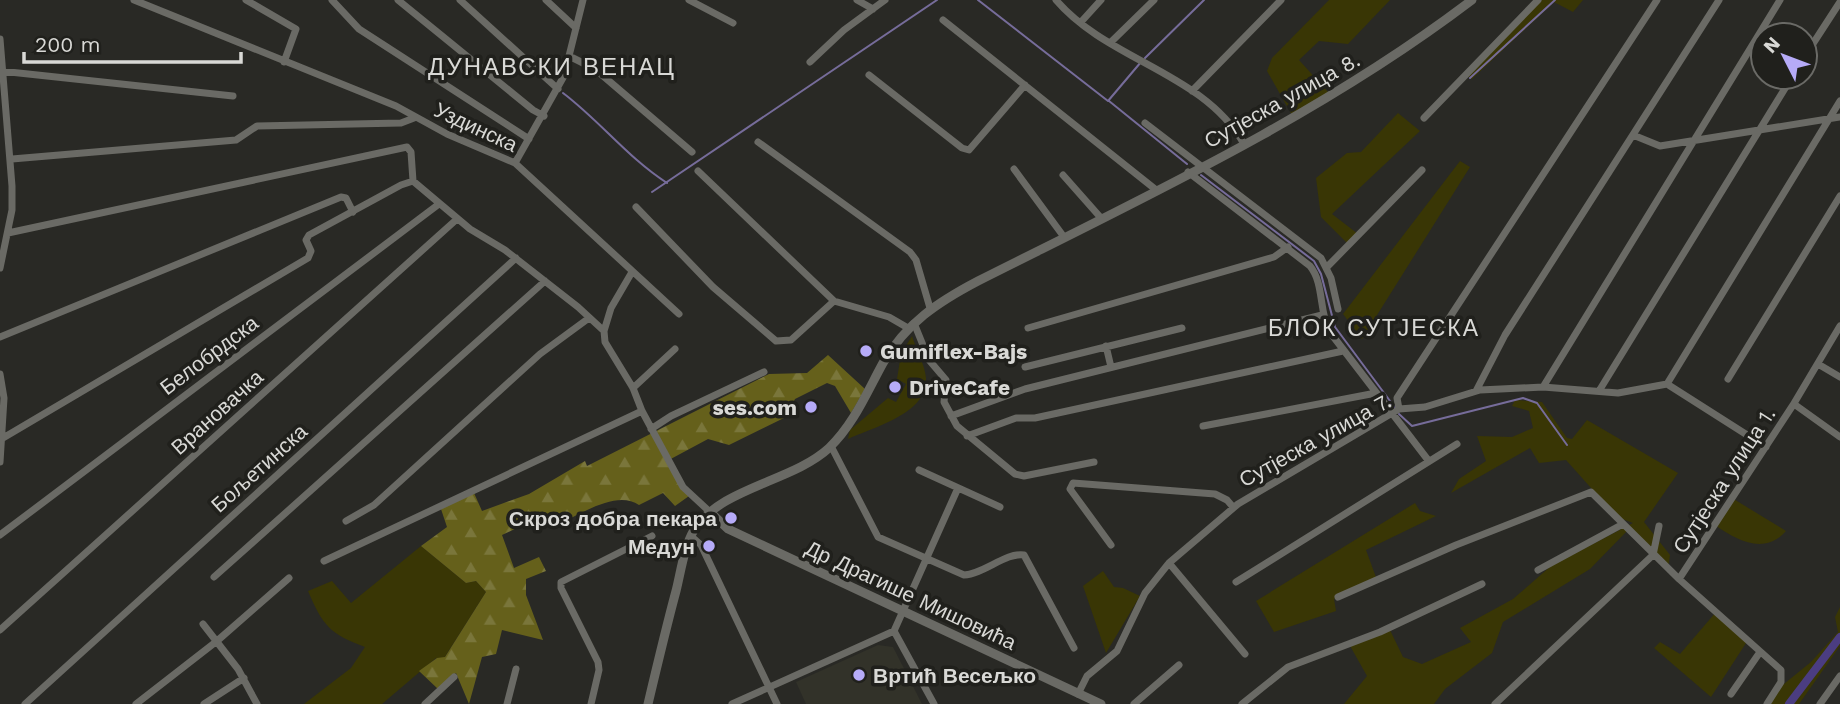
<svg xmlns="http://www.w3.org/2000/svg" width="1840" height="704" font-family="'Work Sans',sans-serif">
<style>
.built{fill:#323229}
.green{fill:#393605}
.forest{fill:url(#forest-firs)}
.lines{fill:none;stroke-linecap:round;stroke-linejoin:round}
.stream{stroke:#766c9a;stroke-width:2}
.canal{stroke:#4b3d81;stroke-width:8}
.minor{stroke:#6a6a65;stroke-width:7}
.tertiary{stroke:#6a6a65;stroke-width:9}
.poi-dot{fill:#b6abf8;stroke:#20201c;stroke-width:2.5}
.labels{text-anchor:middle;dominant-baseline:central;stroke-width:7;stroke-linejoin:round;paint-order:stroke}
.street-label{font-size:21px;fill:#d9d9d6;stroke:#20201c}
.poi-label{font-size:21px;font-weight:bold;fill:#d9d9d6;stroke:#20201c;text-anchor:start}
.neighbourhood-label{font-size:23px;letter-spacing:2px;fill:#d9d9d6;stroke:#20201c}
.quarter-label{font-size:24px;letter-spacing:2px;fill:#d9d9d6;stroke:#20201c}
</style>
<defs>
<pattern id="forest-firs" width="22" height="20" patternUnits="userSpaceOnUse" patternTransform="scale(1.75)"><rect width="22" height="20" fill="#65601b"/><path d="M5 1l3.5 6h-7zM16 11l3.5 6h-7z" fill="#7a763b"/></pattern>
</defs>
<rect width="100%" height="100%" fill="#292925"/>
<path class="built" d="M878 645 893 647 922 704H806L796 682Z"/>
<path class="green" d="M1329 0H1390L1348 44 1319 41 1299 60 1329 93 1292 115 1267 71 1272 58Z
M1542 0H1583L1573 12 1554 2 1472 79 1468 76Z
M1398 113 1420 131 1332 214 1358 234 1348 244 1321 217 1316 178 1347 153 1361 152Z
M1460 161 1470 167 1362 339 1343 314Z
M912 336C916 349 925 365 926 378 928 414 873 427 848 439L850 430 888 398 896 402 906 384 897 379 901 354Z
M1515 400 1542 402 1567 438 1572 439 1587 420 1678 473 1644 522 1670 555 1668 569 1628 530 1590 569 1503 622 1492 653 1445 689 1434 704H1344L1367 676 1349 644 1389 628 1403 657 1422 664 1471 642 1460 628 1513 599 1551 566 1633 523 1617 517 1566 460 1539 463 1530 448 1451 493 1459 479 1486 461 1477 436 1512 437 1533 428 1529 411 1512 406Z
M1732 498 1786 531C1765 555 1737 541 1715 525Z
M1415 503 1420 511 1436 516 1366 550 1377 580 1334 599 1336 611 1274 632 1256 601Z
M421 546 466 583 476 581 486 592 441 663 436 658 382 704H304L351 668 365 647C330 634 323 626 308 591L332 581 351 603Z
M1103 571 1114 587 1123 588 1140 596 1106 653 1083 586Z
M1840 607V646L1799 704H1768L1779 688 1811 662 1838 632 1835 617Z
M1716 612 1748 640 1711 697 1654 648 1660 642 1680 654Z"/>
<path class="forest" d="M828 355 865 389 851 413 835 386 827 383 795 399 786 417 729 445 708 439 667 461 689 496 675 506 663 493 639 505C616 489 578 516 555 526L538 518 502 535 514 568 539 557 546 571 526 579V595L543 640 502 630 496 654 482 657 469 704 456 673 438 689 419 671 437 658 445 657 486 592 476 581 466 583 421 546 447 527 441 509 474 493 482 511 529 494 585 461 587 466 769 374 807 373Z"/>
<g class="lines">
<path class="stream" d="M978 0 1108 101 1141 62
M1145 58 1204 0
M1470 78 1555 0
M563 93C600 121 628 158 667 183
M1109 101 1187 164
M1201 175 1314 261 1321 274 1335 327 1396 409
M652 192 937 0
M1399 414 1412 426 1523 398 1537 403 1567 445"/>
<path class="canal" d="M1789 704 1840 637"/>
<path class="minor" d="M134 0 396 106 447 134 515 163 679 314
M246 0 296 29 284 62
M332 0 359 29 529 139
M398 0 533 110 544 116
M460 0 558 89
M546 0 576 28
M689 0 733 23
M857 0 873 9
M1056 0C1108 61 1203 72 1244 144
M943 20 1155 189
M1081 22 1101 0
M0 39 12 186V210L0 268
M1110 43 1154 0
M569 56 595 69 692 152
M1805 56 1840 2
M810 62 844 30 885 0
M0 71 233 96
M869 75 962 148 969 150 1025 85
M1192 91 1281 0
M1424 118 1538 0
M1145 123 1321 258 1331 278 1338 309
M1633 135 1660 146 1840 117
M758 142 910 252 916 260 930 308
M12 159 236 140 257 126 401 123 414 118
M515 163 564 76 583 0
M1014 169 1064 237
M698 171 834 301 889 317 908 328
M1188 172 1310 266C1324 283 1319 311 1329 331L1428 460
M1063 175 1101 218
M636 207 713 287 776 341 791 340 834 301
M8 233 407 147 411 152 413 181 470 229 505 250 578 307 604 331
M1327 267 1422 170
M632 272 611 308 604 331 605 342 633 388 642 411 683 487 710 512
M914 323 929 360 946 380 944 402 957 426 1015 474 1024 476 1094 462
M1028 328 1274 257 1288 247
M0 337 341 197 346 198 353 212
M1106 346 1111 367
M1818 364 1840 377
M1025 367 1182 328
M0 374 4 398 0 462
M1728 379 1840 196
M1667 384 1840 101
M1543 387 1780 0
M633 388 675 349
M1476 391 1505 335 1719 0
M1599 391 1792 77
M1794 404 1840 437
M1399 409 1397 398 1657 0
M951 416 1025 389 1322 315
M1203 426 1376 393
M651 429 671 416 764 372
M967 436 1016 418H1035L1343 351
M3 438 308 258 311 251 306 240 309 235 401 185 413 181
M831 446 878 537 964 575C984 574 1006 552 1024 555L1074 648
M919 470 1000 507
M346 521 374 505 540 354 589 318
M0 535 439 204
M691 536 701 545 777 704
M1111 545 1070 489 1073 483 1215 494 1227 500 1233 507
M1653 555 1659 526
M324 561 642 411
M1169 563 1245 654
M1538 570 1623 524
M214 577 545 281
M1679 579 1793 405 1840 326
M1236 582 1457 444
M1338 597 1456 545 1591 492 1679 579 1781 670V682L1767 704
M203 624 238 669 257 704
M0 630 457 219
M894 631 958 488
M894 631 934 704
M1078 694 1087 676 1117 651 1145 593 1169 563 1238 504 1399 409 1425 407 1480 390 1543 387 1618 393 1667 384 1766 447
M1731 694 1760 652
M25 704 516 258
M136 704 217 641 289 578
M204 704 244 678
M425 704 454 677
M507 704 516 669
M591 704 599 670 598 662 561 588V582L652 536
M732 704 894 631
M1134 704 1179 665
M1242 704 1288 667 1380 632 1482 584
M1495 704 1653 555
M1820 704 1840 676"/>
<path class="tertiary" d="M710 512 728 529 1101 704
M648 704C657 666 666 628 676 591 681 571 684 547 694 530 721 487 792 482 829 448 854 424 867 392 883 363 906 323 938 302 978 281 1147 196 1321 115 1472 0"/>
</g>
<g class="poi-dot">
<circle cx="866" cy="351" r="7"/>
<circle cx="895" cy="387" r="7"/>
<circle cx="811" cy="407" r="7"/>
<circle cx="731" cy="518" r="7"/>
<circle cx="709" cy="546" r="7"/>
<circle cx="859" cy="675" r="7"/>
</g>
<g class="labels">
<g class="street-label">
<text transform="translate(1282 100) rotate(-29)">Сутјеска улица 8.</text>
<text transform="translate(476 127) rotate(25)">Уздинска</text>
<text transform="translate(209 355) rotate(-37)">Белобрдска</text>
<text transform="translate(217 412) rotate(-42)">Врановачка</text>
<text transform="translate(1315 440) rotate(-29)">Сутјеска улица 7.</text>
<text transform="translate(259 468) rotate(-42)">Бољетинска</text>
<text transform="translate(1724 480) rotate(-57)">Сутјеска улица 1.</text>
<text transform="translate(911 595) rotate(25)">Др Драгише Мишовића</text>
</g>
<g class="poi-label">
<text x="880" y="351">Gumiflex-Bajs</text>
<text x="909" y="387">DriveCafe</text>
<text x="797" y="407" text-anchor="end">ses.com</text>
<text x="717" y="518" text-anchor="end">Скроз добра пекара</text>
<text x="695" y="546" text-anchor="end">Медун</text>
<text x="873" y="675">Вртић Весељко</text>
</g>
<g class="neighbourhood-label">
<text x="1374" y="328">БЛОК СУТЈЕСКА</text>
</g>
<g class="quarter-label">
<text x="552" y="67">ДУНАВСКИ ВЕНАЦ</text>
</g>
</g>
<g transform="translate(1784 56) rotate(312)"><circle r="33" fill="#20201c" stroke="#6a6a66" stroke-width="2"/>
<path d="M0-5L12 26L0 18L-12 26Z" fill="#b6abf8"/>
<text y="-10" font-size="19" font-weight="bold" text-anchor="middle" fill="#d9d9d6">N</text>
</g>
<path d="M24 52v10h217v-10" fill="none" stroke="#d9d9d6" stroke-width="3.5"/>
<text x="35" y="52" font-size="21" fill="#d9d9d6" stroke="#20201c" stroke-width="5" paint-order="stroke">200 m</text>
</svg>
